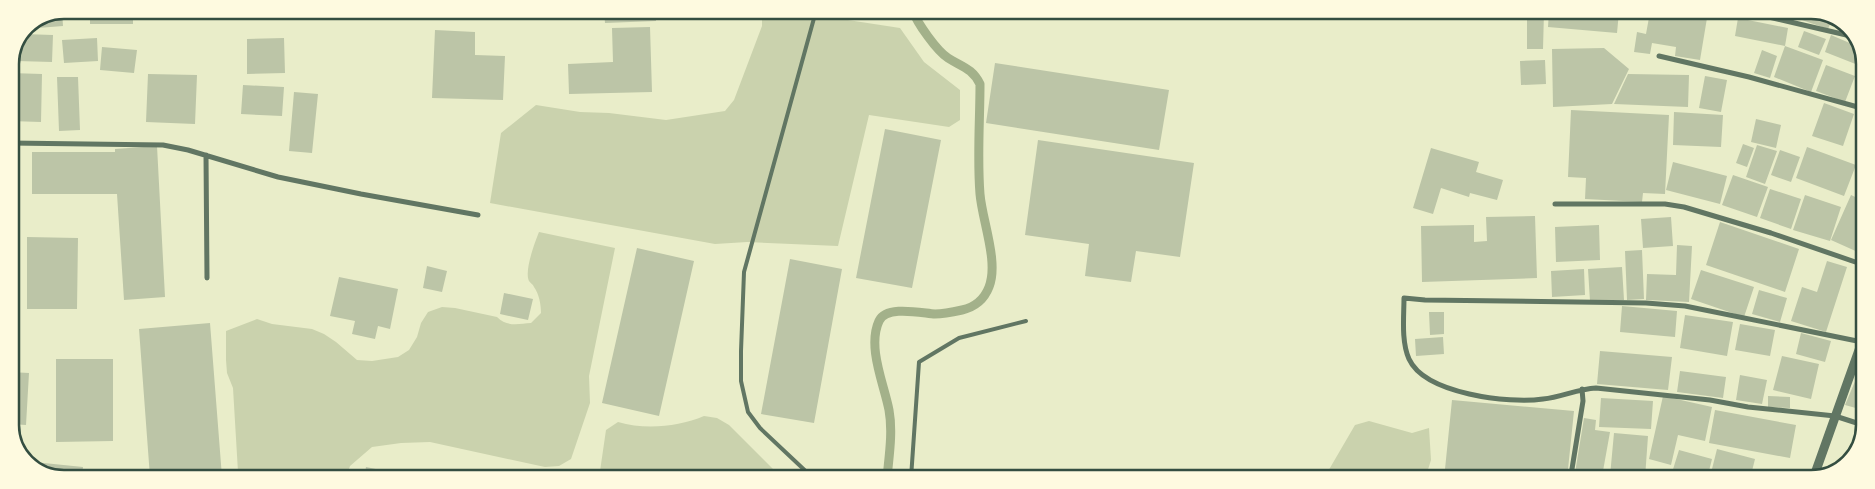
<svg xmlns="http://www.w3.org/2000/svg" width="1875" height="489" font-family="'Titillium Web',sans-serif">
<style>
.green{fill:#cad2ad}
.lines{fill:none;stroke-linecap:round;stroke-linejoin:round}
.stream{stroke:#a3b18a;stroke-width:9}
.building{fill:#bcc5a7}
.service{stroke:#617663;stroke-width:4}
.minor{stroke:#617663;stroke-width:5}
.tertiary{stroke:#617663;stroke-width:9}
.rim{fill:none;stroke:#344e41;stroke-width:2.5}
</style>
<rect width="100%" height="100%" fill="#e9edc9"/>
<path class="green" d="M762 11H839L848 20 900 28 924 62 960 90V120L949 127 869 115 838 246 747 242 715 244 490 203 501 133 536 105 580 112 609 113 666 120 725 111 734 100 762 26Z
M539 232 615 248 589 376 590 403 571 459 559 466 545 467 430 442 401 443 372 447 350 466 346 478 242 477 238 472 233 388 227 373 226 360V331L257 319 272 324 312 329 324 334 336 342 357 360 372 361 398 357 409 350 417 337 421 323 428 312 442 307 455 308 497 317C507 327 518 324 531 323L541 313C541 304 539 294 534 287 533 284 530 283 529 281 524 271 535 242 539 232Z
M704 416 717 418 729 425 782 478H599L606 430 618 422C645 430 678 427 704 416Z
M1369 421 1412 433 1429 428 1431 460 1425 479H1325L1327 473 1355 425Z"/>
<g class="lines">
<path class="stream" d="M887 478C889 456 893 432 889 410 884 384 867 347 879 321 886 305 921 313 935 314 944 314 953 312 962 310 975 307 984 300 989 287 999 262 982 220 980 194 977 158 980 120 980 84 972 68 962 67 948 58 937 51 917 23 913 11"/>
</g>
<path class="building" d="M90 10H133V24H90Z
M252 10H300V18H252Z
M62 11 63 26 25 29 26 26Z
M604 11H655L656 21 605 23Z
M1549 11 1619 12 1617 33 1548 27Z
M1544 12 1543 49H1527V13Z
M1650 12H1708L1700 60 1675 56 1676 47 1652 43 1650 54 1634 52 1637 32 1646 34Z
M1775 12H1797L1793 22 1774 16Z
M1802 12H1825L1833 17 1828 29 1799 19Z
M1738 18 1788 28 1785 46 1735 36Z
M1836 19 1852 29 1853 32 1834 24Z
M650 27 652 92 569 94 568 64 613 62 612 28Z
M435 30 475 32V55L505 56 503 100 432 98Z
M1804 31 1826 39 1819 55 1798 47Z
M23 34 53 35 52 62 17 61 18 44Z
M1831 35 1859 47 1863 55 1858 65 1825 52Z
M97 38 98 61 64 63 62 40Z
M284 38 285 73 247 74V39Z
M1785 46 1823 60 1811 92 1774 77Z
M102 47 137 50 134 73 100 70Z
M1604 48 1629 69 1612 104 1553 107 1552 49Z
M1762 50 1777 56 1770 78 1754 73Z
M1545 60 1546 84 1521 85 1520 61Z
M995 63 1169 90 1159 150 986 123Z
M1826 65 1855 76 1845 102 1816 91Z
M10 73 42 74 41 122 10 121Z
M148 74 197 75 195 124 146 122Z
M1628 74 1689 75 1688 107 1614 104Z
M1705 76 1727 80 1721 112 1699 108Z
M57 77H78L80 130 59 131Z
M243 85 284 87 282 116 241 114Z
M1864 85H1865V106L1858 104Z
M294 92 318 94 312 153 289 151Z
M1824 103 1854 114 1843 146 1812 136Z
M1571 110 1669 115 1665 194 1643 193 1642 202 1585 199 1586 178 1568 177Z
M1674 112 1723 115 1721 147 1673 145Z
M1756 119 1781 125 1776 148 1751 142Z
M885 129 941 140 912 288 856 278Z
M1038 140 1194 163 1180 257 1136 251 1131 282 1085 276 1089 244 1025 235Z
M1743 144 1754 148 1747 167 1736 163Z
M1757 145 1777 151 1765 184 1746 177Z
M157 146 165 297 124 300 117 194H32V152H115V149Z
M1807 147 1856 165 1844 196 1796 178Z
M1431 148 1479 162 1476 172 1503 180 1497 200 1470 193 1469 197 1441 188 1433 214 1413 208Z
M1780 150 1800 157 1791 182 1771 175Z
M1673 162 1727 176 1720 204 1666 190Z
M1733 175 1768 187 1757 217 1722 205Z
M16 176 19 234 10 235V177Z
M1770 189 1801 199 1791 229 1760 218Z
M1805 195 1841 207 1830 241 1793 230Z
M1851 195 1864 201V244L1860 253 1831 240Z
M1535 216 1537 278 1422 282 1421 226 1474 225V242L1487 241 1486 217Z
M1671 217 1673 246 1643 248 1641 219Z
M1720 222 1799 249 1785 292 1706 265Z
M1599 225 1600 260 1556 262 1555 227Z
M27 237 78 238 77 309H27Z
M1677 245 1692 246 1689 302 1646 300 1647 274 1676 275Z
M637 248 694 261 659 416 602 403Z
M1642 250 1644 299 1627 300 1625 251Z
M790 259 842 269 814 423 761 414Z
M1827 261 1847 267 1826 332 1791 321 1802 287 1817 292Z
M427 266 447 271 442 292 423 288Z
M1622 267 1624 300 1590 301 1588 269Z
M1584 269 1585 295 1552 297 1551 271Z
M1701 270 1754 287 1744 317 1691 299Z
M339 277 398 289 390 329 378 326 375 339 352 334 355 321 330 316Z
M1759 290 1787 298 1780 322 1752 314Z
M504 293 533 299 528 320 500 314Z
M1622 306 1677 311 1675 337 1620 332Z
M1429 312H1444V334L1430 335Z
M1685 315 1733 322 1727 356 1680 348Z
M210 323 222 477H150L139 329Z
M1740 324 1775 330 1770 356 1735 350Z
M1801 333 1831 341 1825 362 1796 354Z
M1443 337 1444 354 1416 356 1415 339Z
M1600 351 1672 357 1668 390 1597 384Z
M1782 356 1819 364 1811 399 1773 390Z
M56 359H113V441L56 442Z
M1864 360 1863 410 1845 405Z
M1680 371 1726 377 1723 398 1677 392Z
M10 372 29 373 26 425 10 424Z
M1740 375 1767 380 1762 404 1736 400Z
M1663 396 1712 407 1705 441 1678 435 1671 465 1649 459Z
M1768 396 1790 397V408L1768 407Z
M1601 398 1653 401 1651 429 1599 427Z
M1452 400 1574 411 1567 479H1444Z
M1715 410 1796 425 1790 458 1709 443Z
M1584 418 1596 420 1595 430 1610 432 1603 471 1595 470 1593 479H1574Z
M1614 433 1648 436 1645 478 1610 476Z
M1717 449 1755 459 1750 479H1720L1710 477Z
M1679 450 1712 459 1707 479H1670Z
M24 461 83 467 82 477H50Z
M366 467 405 475 404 478H364Z"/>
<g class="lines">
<path class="service" d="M813 478 760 428 748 412 741 381V351L744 272 816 11
M911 478 919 362 959 338 1026 321"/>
<path class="minor" d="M1747 12 1855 37
M1659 56 1749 77 1865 109
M10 143 163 145 188 150 278 177 361 194 478 215
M206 155 207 278
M1555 204H1665L1684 207 1771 233 1864 265
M1862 342 1685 306 1646 303 1425 300 1404 298C1404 316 1401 341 1409 359 1425 394 1509 404 1543 399 1562 397 1577 389 1596 388L1710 400 1748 407 1835 416 1863 425
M1571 475 1583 401 1582 389"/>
<path class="tertiary" d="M1813 479 1864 336"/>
</g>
<path d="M0 0H1875V489H0ZM64 19H1811A45 45 0 0 1 1856 64V425A45 45 0 0 1 1811 470H64A45 45 0 0 1 19 425V64A45 45 0 0 1 64 19Z" fill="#fefae0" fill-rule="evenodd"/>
<path class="rim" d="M64 19H1811A45 45 0 0 1 1856 64V425A45 45 0 0 1 1811 470H64A45 45 0 0 1 19 425V64A45 45 0 0 1 64 19Z"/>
</svg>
